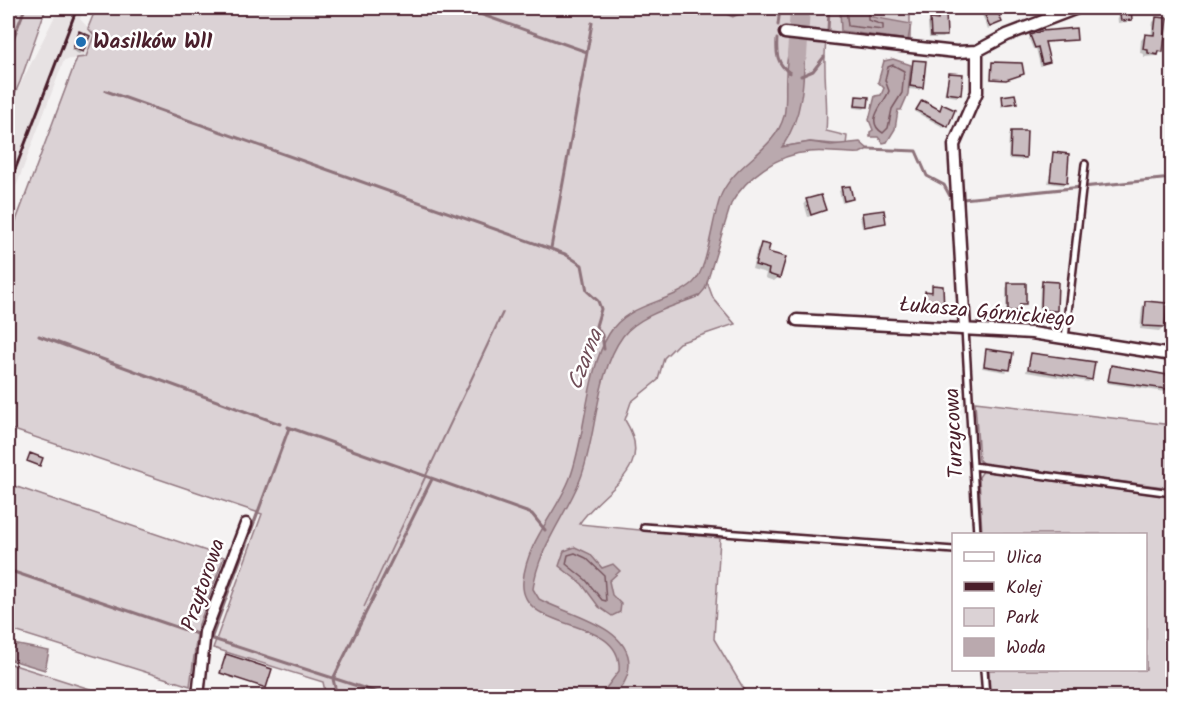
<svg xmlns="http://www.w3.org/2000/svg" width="1180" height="704" font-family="Kalam,sans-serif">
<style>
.built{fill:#e7e2e3}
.green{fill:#dbd2d5;stroke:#927880;stroke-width:1.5;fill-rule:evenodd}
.water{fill:#baa9ae;stroke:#8d727a;stroke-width:1.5}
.shadow{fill:#0003}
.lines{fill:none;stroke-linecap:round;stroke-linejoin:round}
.shore{stroke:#77565f;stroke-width:1.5}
.stream{stroke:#8d727a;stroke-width:3}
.river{stroke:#baa9ae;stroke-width:20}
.building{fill:#cabdc1;stroke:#4a1f2b;stroke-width:1.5}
.lane-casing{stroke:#4a1f2b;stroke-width:10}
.street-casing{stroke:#4a1f2b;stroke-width:15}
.lane{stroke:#fff;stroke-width:5}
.street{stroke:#fff;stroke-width:10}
.rail{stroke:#4a1f2b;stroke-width:3}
.poi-dot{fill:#1f6fb2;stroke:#fff;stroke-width:2}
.labels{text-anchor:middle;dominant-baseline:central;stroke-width:5;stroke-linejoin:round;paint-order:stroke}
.poi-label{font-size:21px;font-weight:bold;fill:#4a1f2b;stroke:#fff;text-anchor:start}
.street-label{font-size:21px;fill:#4a1f2b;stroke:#fff}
.water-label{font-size:22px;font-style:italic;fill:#714f59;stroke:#fff}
</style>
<rect width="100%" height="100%" fill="#f4f2f2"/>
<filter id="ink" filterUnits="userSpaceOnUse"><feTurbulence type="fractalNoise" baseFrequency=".0167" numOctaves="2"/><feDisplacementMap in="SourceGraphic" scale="12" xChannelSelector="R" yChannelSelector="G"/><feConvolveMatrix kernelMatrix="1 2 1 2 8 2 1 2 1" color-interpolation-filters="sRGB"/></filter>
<g filter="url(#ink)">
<path class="built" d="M59 8H84L80 19 94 34 86 57 64 60 8 208V109Z"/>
<path class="green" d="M8 8H46L20 82 8 109Z
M96 8H910V50L826 41C822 74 829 100 826 131L847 136 846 145 810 142 782 147 727 196 706 279 713 298 735 324 679 343 664 358 658 380 631 402 625 420C657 471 603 488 579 524L720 538 714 639 748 696H326L323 682 213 648 262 514 8 428V242L77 58 86 57 94 35 88 28ZM503 313 364 607 502 313Z
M975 402 1172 425V488L984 464 979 460Z
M983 471 1172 497V696H990L989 670H1146V534H982L979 477Z
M8 484 224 557 198 627 190 686 8 629Z
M8 663 112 696H8Z"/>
<path class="water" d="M840 8H874L872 17 911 24 908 40 841 31Z
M790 39 805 40C804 77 804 115 782 147L810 142 831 145 860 142 868 149 860 153C843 154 826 150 809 152 778 154 746 177 731 204L705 289 699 296C675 306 639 315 623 336 595 374 597 437 580 480 565 517 538 548 533 589L539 599C565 614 630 626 629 665 628 679 623 687 612 696H600L619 671C624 614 518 635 523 581 527 541 556 514 570 478 586 436 586 371 609 334 628 302 669 304 693 283 709 269 712 214 722 193 737 162 775 150 784 116 787 103 785 89 786 75 786 63 789 51 790 39Z
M893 59 911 65 908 94 901 110H898L895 129 887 142 883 143 878 137H870V132L873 130 869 120 875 96 881 95 884 88 878 82 884 61Z
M575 547 590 554 602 568 613 564 620 571 609 581 612 595 621 604 620 612 612 616 599 607 582 584 559 566 564 551Z
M8 643 49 651 45 670 8 659Z"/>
<path class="shadow" d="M979 8H995L1000 22 988 29Z
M1038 8H1048L1038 11Z
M1117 8H1138V9L1130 12 1128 22 1118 23Z
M939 14 946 35 943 38H929L928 23 937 21Z
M1157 18 1162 51 1157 56 1144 57V54L1140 53 1141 40 1146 35 1151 36 1153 22Z
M80 33 82 51 79 54 71 50Z
M1031 36 1076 39 1044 43 1049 62 1040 66 1036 48 1033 49 1029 39Z
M913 61 922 87 919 90 908 89Z
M949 74 959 94 957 97 944 95Z
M857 97 866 107 864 109 853 108Z
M1003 97 1016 103 1001 107Z
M920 104 939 111 942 106 947 126 945 128 915 112Z
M1012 132 1025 157 1022 160 1008 159 1009 135Z
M1054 154 1065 182 1063 185 1048 183Z
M842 189 852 199 849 201 842 203 839 191Z
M807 201 825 210 808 217 804 203Z
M863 215 885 223 862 228 860 217Z
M761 245 779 277 774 281 765 278 766 273 752 269 757 249Z
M1042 283 1056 310 1053 313 1039 312 1040 286Z
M1008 285 1025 303 1018 305 1016 313H1006V288Z
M1146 303 1163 327 1159 331 1140 329 1142 307Z
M987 351 1009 369 1006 372 982 368Z
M1031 355 1091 380 1088 382 1026 372Z
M1111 367 1172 377V393L1106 383Z
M226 657 264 687 220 674Z"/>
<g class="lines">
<path class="shore" d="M846 8 848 26 883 30V25L868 20V8
M893 65 904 71 902 93 892 109 888 128 883 133C863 121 885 103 889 91L885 80 888 67Z
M575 553 586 558 604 575 606 601 602 600 586 580 566 564 568 555Z"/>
<path class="stream" d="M463 8 587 52 551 248
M627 8 653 10 666 8 684 14 702 11 726 13 733 16C748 8 756 15 770 8
M778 25 780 8
M828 31 829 8
M777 39C776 54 777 64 790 73
M8 52 25 8
M587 52 592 23
M801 76 813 71 824 57
M106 91 565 254 582 265 587 291 598 301 601 309 596 326 602 335 604 349
M868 149 916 151 927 176 944 185 951 198H954
M963 199 1172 178
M39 336 280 424
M288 427 532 514 545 530
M8 570 200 635
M210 638 388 696
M211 639 289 428
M337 696 333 679 432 479"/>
<path class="river" d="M797 56 800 8"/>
</g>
<path class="building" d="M982 8H996L1002 22 990 27Z
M1119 8H1131L1132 20 1121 21Z
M946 12 947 36H931L930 19 938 20V13Z
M1156 17 1167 18 1163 52 1159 51 1158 55 1148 53V50L1143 49 1145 34 1154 35Z
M1076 28 1077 40 1045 42 1050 62 1042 64 1038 47 1035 48 1030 35 1041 31Z
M79 31 90 36 83 52 73 48Z
M913 60 926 61 923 88 910 86Z
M992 62 1022 63 1024 74 1006 80 991 79Z
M949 73 963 74 961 95 946 93Z
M1015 94 1017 103 1003 105 1002 96Z
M856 96 869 97 868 107 855 106Z
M922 100 940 110 942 104 955 110 948 127 916 110Z
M1011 131H1027L1026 158 1010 157Z
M1053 152 1069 154 1067 183 1050 181Z
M850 186 853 199 844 201 841 187Z
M821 195 826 210 811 215 806 199Z
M884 210 886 223 864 227 862 213Z
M761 243 770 245 768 252 786 257 780 278 768 274 769 269 755 265Z
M1042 281 1058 282 1057 311 1041 310Z
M1008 283H1026V304H1020V311H1008Z
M932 285 943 286 944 311H929V304H925V291L932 292Z
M1145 301 1167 303 1165 327 1143 326Z
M986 349 1013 353 1010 370 984 366Z
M1031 353 1095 362 1092 380 1028 369Z
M1111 365 1173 376V390L1108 381Z
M30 453 43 458 40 466 27 461Z
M226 654 272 669 266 688 220 673Z"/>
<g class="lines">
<defs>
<path id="lane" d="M965 329 977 534
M1065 338 1085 164
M973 466 1172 493
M644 527 954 550
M984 670 986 696"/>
<path id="street" d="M785 33 956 52 977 51 1007 35 1077 8
M797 320 1032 333 1172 355
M965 329 954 145 977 92V51
M198 696 205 632 246 524"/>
</defs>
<use href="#lane" class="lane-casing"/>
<use href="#street" class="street-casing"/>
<use href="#lane" class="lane"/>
<use href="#street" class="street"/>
<path class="rail" d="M8 188 77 8"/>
</g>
</g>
<circle class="poi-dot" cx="81" cy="42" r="6"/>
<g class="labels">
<g class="poi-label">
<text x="93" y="42">Wasilków Wl1</text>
</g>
<g class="street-label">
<text transform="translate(987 313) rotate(5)">Łukasza Górnickiego</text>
<text transform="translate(955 433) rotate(-93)">Turzycowa</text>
<text transform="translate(204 585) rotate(-71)">Przytorowa</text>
</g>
<g class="water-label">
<text transform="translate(586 360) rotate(-69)">Czarna</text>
</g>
</g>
<rect width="1180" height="704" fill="none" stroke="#fff" stroke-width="30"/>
<rect x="15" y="15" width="1150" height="674" fill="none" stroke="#4a1f2b" stroke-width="2" filter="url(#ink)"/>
<rect x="952" y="533" width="195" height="138" fill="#ffffff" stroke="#b7a5aa" stroke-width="1.5"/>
<rect x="964" y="552" width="30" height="9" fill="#ffffff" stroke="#b7a5aa" stroke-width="1.5"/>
<text x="1006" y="563" font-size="18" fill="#4a1f2b">Ulica</text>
<rect x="964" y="582" width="30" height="9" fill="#4a1f2b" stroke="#b7a5aa" stroke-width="1.5"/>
<text x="1006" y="593" font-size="18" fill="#4a1f2b">Kolej</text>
<rect x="964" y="608" width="30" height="18" fill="#dbd2d5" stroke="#b7a5aa" stroke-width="1.5"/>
<text x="1006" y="623" font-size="18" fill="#4a1f2b">Park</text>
<rect x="964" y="638" width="30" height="18" fill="#baa9ae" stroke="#b7a5aa" stroke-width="1.5"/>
<text x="1006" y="653" font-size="18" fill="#4a1f2b">Woda</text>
</svg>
